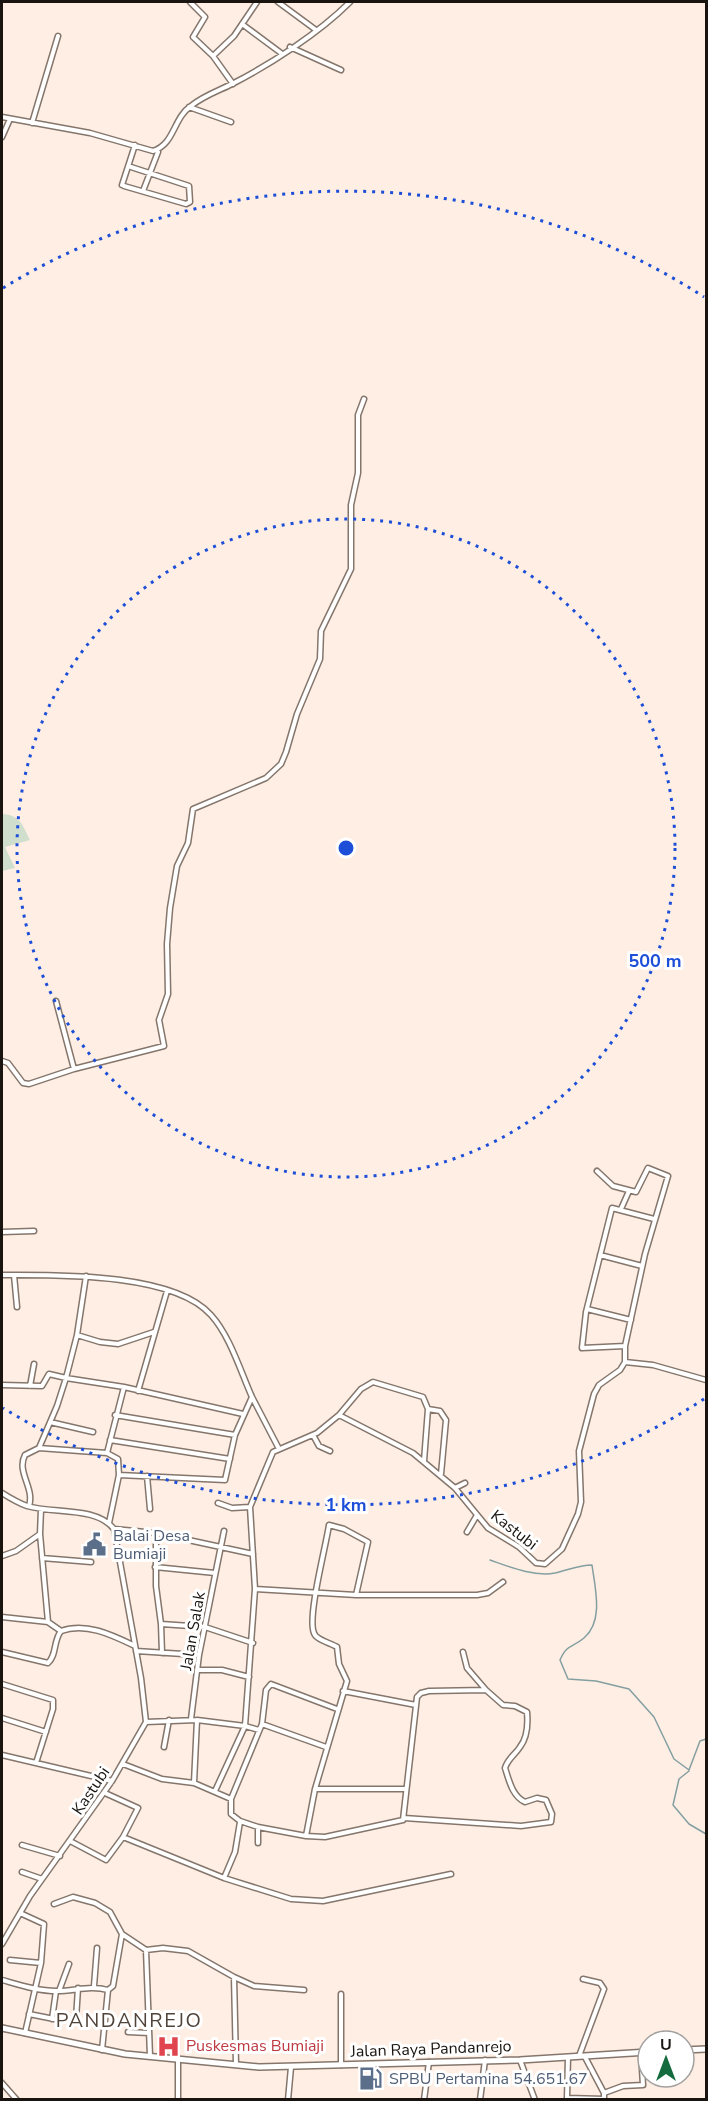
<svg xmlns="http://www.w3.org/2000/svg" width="708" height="2101" font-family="'Nunito Sans',sans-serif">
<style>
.green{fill:#d0dfcd}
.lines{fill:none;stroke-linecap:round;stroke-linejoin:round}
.stream{stroke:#849fa2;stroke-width:1.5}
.minor-casing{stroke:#84766c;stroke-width:7}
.secondary-casing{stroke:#84766c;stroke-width:8}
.minor{stroke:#fff;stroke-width:4}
.secondary{stroke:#fff;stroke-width:5}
.ring{fill:none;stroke:#1d4ed8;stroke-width:3;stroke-dasharray:3 6}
.labels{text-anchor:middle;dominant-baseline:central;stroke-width:6;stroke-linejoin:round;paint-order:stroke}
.street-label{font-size:16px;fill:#191410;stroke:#fff}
.service-label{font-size:16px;fill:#4e5e75;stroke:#fff;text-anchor:start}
.health-label{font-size:16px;fill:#be3a42;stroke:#fff;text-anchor:start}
.quarter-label{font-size:20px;letter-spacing:1.5px;fill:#50433a;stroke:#fff}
.centre{fill:#1d4ed8;stroke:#fff;stroke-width:3}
.ring-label{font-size:18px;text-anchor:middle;font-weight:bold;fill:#1d4ed8;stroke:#fff;stroke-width:6;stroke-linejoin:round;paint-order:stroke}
</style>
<rect width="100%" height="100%" fill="#ffeee3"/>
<path class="green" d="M2 814C21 815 22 825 30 840L5 847 15 868 2 871Z"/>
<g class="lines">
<path class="stream" d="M490 1560C510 1567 534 1577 555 1573 568 1570 579 1565 592 1565 595 1588 604 1621 584 1638 572 1648 567 1644 560 1660L568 1679 596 1681 629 1689 654 1717 674 1759 689 1770 700 1741 706 1739
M689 1771 679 1779 673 1805 689 1824 706 1834"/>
<defs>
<path id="minor" d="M190 2 205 17 193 37 213 56 233 84
M278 2 316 30
M242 24 281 53
M290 47 341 70
M213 56 234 36 257 2
M189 107 231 122
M2 117 90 133 153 151C175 144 173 118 191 106 203 96 218 91 232 84 271 64 319 33 350 2
M32 123 58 36
M2 137 10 119
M122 185 135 145
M124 186 186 204 190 202 189 186 131 167
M143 191 158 152
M56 1001 74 1069
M2 1061 8 1063 23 1083 29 1084 74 1069 164 1046 159 1020 168 994 167 944 170 908 177 866 188 843 193 809 266 778 281 764 286 752 297 714 320 659 321 631 351 569V505L358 473V415L364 399
M621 1209 629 1191
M2 1232 34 1231
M600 1255 642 1266
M2 1275C54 1275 173 1272 211 1315 230 1336 240 1370 252 1397L235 1435 225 1480 119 1475 109 1523
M14 1275 17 1307
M86 1276 77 1335 100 1342 118 1344 154 1332
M587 1309 631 1320
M77 1335 66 1378 124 1387 107 1453 118 1459 119 1475
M625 1346 582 1348 586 1312 612 1208 654 1219
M625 1362 653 1365 706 1380
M2 1385 42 1386 49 1374 66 1378 57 1406 39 1448 107 1453
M30 1386 34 1364
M124 1387 243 1414
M138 1391 167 1291
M252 1397 278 1447
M428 1409 440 1411 446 1420 441 1474
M115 1415 235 1435
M339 1415 361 1389 373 1382 423 1397 428 1409 424 1461
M50 1422 93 1432
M313 1435 319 1446 330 1451
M110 1440 230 1459
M147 1476 150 1509
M455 1488 465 1483
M2 1493C10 1498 18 1503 27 1506 53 1514 96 1506 114 1529
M218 1503 232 1508 250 1507
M29 1506C35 1488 16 1472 25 1455L39 1448
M114 1529 156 1533 253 1554
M467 1532 477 1515
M156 1533V1586L161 1624 205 1627 253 1643
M40 1534 48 1622 61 1631C86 1622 112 1635 135 1646
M2 1556 16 1551 40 1534 41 1509
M42 1558 91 1562
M155 1567 215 1573
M255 1589 250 1507 273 1452 317 1433 339 1415 413 1453 455 1488 488 1528 519 1547 536 1563 545 1564 562 1549 578 1514 581 1502 579 1451 594 1394 599 1385 620 1370 625 1362V1346L645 1254 668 1176 648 1168 636 1192 613 1186 597 1171
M356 1595 368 1542 344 1529 329 1525C326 1546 307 1617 314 1633 316 1640 331 1643 337 1647L339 1664 347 1681 315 1789H406
M2 1617 48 1622
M161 1624 162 1653
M136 1651 199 1655
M2 1652 48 1663C57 1655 53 1641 61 1631
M197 1670H222L249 1677
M2 1684 53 1700V1709L36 1763
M343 1691 416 1705
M2 1718 46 1732
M191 1719 199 1655 224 1531
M197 1720 245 1726 215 1791
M262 1724 266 1690 271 1684 337 1709
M259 1730 245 1726 255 1589 356 1595H477L488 1593 503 1582
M164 1747 169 1720
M2 1755 112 1781
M123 1764 162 1779 194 1783 197 1720 146 1722
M194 1783 231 1799
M315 1789 306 1836 325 1837 403 1820 417 1697 421 1693 429 1691 486 1690 467 1668 463 1652
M105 1793 138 1808 123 1837
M404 1818 521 1826 551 1822 552 1814 546 1800 537 1798 525 1802C512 1796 509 1780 505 1768 508 1758 515 1755 520 1747 527 1738 528 1723 527 1712L515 1706 503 1705 486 1690
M306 1836 258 1827 240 1821 231 1814V1799L262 1724 326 1747
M72 1842 106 1860 123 1837 224 1878 291 1899 323 1901 451 1874
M258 1843V1827
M22 1845 60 1856
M22 1872 42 1879
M224 1878 235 1852 240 1822
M54 1904 73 1897 95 1903 110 1912 122 1934 146 1950 163 1948 188 1951 234 1977
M20 1913 44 1924 41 1963
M2 1944 30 1896 112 1781 146 1722 141 1678 114 1529
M146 1950 150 2056
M10 1960 41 1963 25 2033
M2 1980C20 1985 38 1991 57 1991 75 1991 90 1985 108 1990L102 2050
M94 1986 97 1948
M108 1990 113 1986 122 1934
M59 1991 69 1964
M29 2014 54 2019H76L78 1988
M52 2019 56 1991
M128 2032 149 2033
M579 2056 604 1989 600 1983 583 1979
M568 2057 567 2098 604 2099V2093L623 2086 643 2085 641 2053
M585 2057 604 2093
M520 2060 535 2100
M236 2064 234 1977 254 1986 304 1990
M341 2065V1994
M2 2083 17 2100
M178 2100V2059
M288 2100 291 2067
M424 2100 429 2062
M480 2100 485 2060"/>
<path id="secondary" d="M2 2028 125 2054 259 2067 520 2060 648 2052
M684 2050 706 2049"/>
</defs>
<use href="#minor" class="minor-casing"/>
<use href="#secondary" class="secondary-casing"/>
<use href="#minor" class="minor"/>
<use href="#secondary" class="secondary"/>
</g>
<g class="ring">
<circle cx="346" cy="848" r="329"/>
<path d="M704 1399A657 657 0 0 1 3 1408M3 288A657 657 0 0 1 704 297"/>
</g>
<defs>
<symbol id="civic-bare" viewBox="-9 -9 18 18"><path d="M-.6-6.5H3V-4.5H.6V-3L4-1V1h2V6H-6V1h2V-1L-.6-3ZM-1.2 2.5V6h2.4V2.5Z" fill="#5c6f8a" stroke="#fff" stroke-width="2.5" paint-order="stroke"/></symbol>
<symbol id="hospital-bare" viewBox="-9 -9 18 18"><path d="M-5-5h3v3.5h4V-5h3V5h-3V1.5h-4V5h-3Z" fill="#e0444e" stroke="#fff" stroke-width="2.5" paint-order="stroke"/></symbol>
<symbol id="fuel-bare" viewBox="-9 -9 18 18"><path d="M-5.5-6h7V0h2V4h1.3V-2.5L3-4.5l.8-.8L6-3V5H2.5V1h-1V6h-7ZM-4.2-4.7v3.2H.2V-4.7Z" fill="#5c6f8a" stroke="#fff" stroke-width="2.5" paint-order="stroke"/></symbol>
</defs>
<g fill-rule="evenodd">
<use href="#civic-bare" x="78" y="1528" width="33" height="33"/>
<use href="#hospital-bare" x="152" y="2030" width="33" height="33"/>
<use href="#fuel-bare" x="354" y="2062" width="33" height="33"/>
</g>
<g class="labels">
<g class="street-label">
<text transform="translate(514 1530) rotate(38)">Kastubi</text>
<text transform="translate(193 1631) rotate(-80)">Jalan Salak</text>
<text transform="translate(91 1791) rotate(-56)">Kastubi</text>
<text transform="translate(431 2049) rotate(-2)">Jalan Raya Pandanrejo</text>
</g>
<g class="service-label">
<text x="113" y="1536">Balai Desa<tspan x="113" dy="18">Bumiaji</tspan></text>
<text x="389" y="2079">SPBU Pertamina 54.651.67</text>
</g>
<g class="health-label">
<text x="186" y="2046">Puskesmas Bumiaji</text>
</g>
<g class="quarter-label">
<text x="129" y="2020">PANDANREJO</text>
</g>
</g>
<circle cx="346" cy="848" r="9" class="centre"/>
<g class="ring-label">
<text x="655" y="967">500 m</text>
<text x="346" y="1511">1 km</text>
</g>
<rect width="708" height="2101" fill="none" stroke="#191410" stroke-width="6"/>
<g transform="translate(666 2059)"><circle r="28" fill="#ffffff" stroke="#a3a19f" stroke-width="1.5"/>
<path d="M0-4.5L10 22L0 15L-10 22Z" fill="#146b3d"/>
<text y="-9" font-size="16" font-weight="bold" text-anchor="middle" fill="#191410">U</text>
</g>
</svg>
